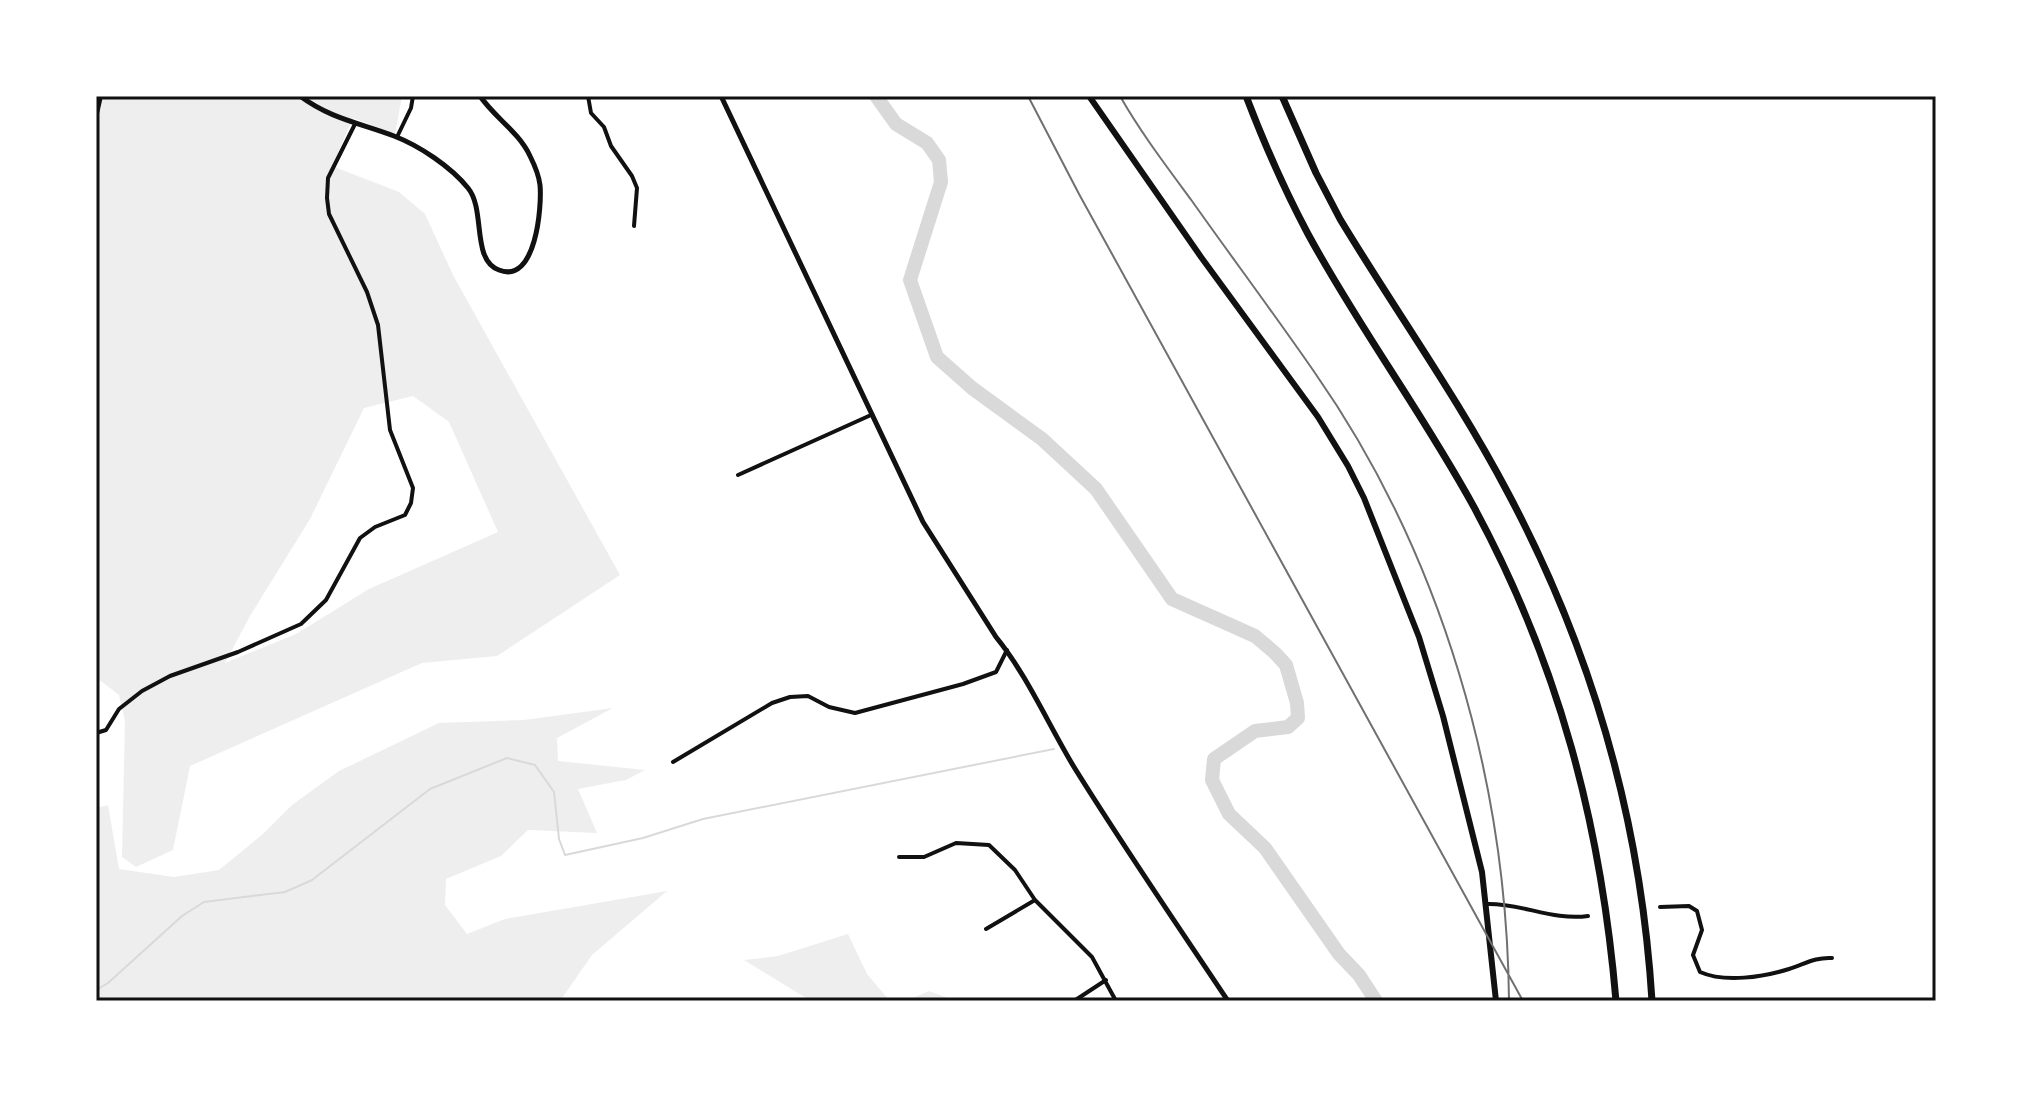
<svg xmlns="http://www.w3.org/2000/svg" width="2032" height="1097" font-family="Lato,sans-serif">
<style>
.green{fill:#eee;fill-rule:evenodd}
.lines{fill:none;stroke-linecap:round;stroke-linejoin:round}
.stream{stroke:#d9d9d9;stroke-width:2}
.river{stroke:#d9d9d9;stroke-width:14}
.service{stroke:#111;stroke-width:2}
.minor{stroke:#111;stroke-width:4}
.tertiary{stroke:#111;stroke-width:5}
.secondary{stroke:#111;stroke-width:6}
.motorway{stroke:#111;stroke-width:7}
.rail{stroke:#707070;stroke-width:2}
.neatline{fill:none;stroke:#111;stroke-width:3}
</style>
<rect width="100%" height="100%" fill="#fff"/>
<path class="green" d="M96 96H402L395 134 353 118 332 166 399 192 425 214 453 275 620 575 497 656 422 663 190 766 173 850 136 867 122 857 125 721 119 695 101 681 96 680ZM413 396 449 422 498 532 369 589 296 634 225 663 250 616 310 519 364 408Z
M613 708 557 738 558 761 645 770 626 780 578 789 597 833 528 830 501 856 446 879 445 905 467 934 505 919 667 891 592 955 560 1001H96V808L108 805 119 869 174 877 219 870 263 834 292 805 339 771 439 723 524 720Z
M848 934 867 974 890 1001H811L744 960 778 956Z
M929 991 956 1001H906Z"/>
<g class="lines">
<path class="stream" d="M96 990 108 983 182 916 204 902 285 892 312 880 430 789 507 758 535 765 554 792 559 839 565 855 643 838 703 819 1054 749"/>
<path class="river" d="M876 96 896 124 927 143 939 160 941 182 910 280 937 357 972 388 1042 439 1096 489 1172 599 1255 636 1275 653 1286 665 1297 703 1298 718 1288 727 1255 731 1214 759 1212 780 1229 814 1265 848 1339 954 1359 975 1376 1001"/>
<path class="service" d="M1487 1001 1495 1000"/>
<path class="minor" d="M588 96 591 113 604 127 611 146 632 176 637 188 634 226
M96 118 101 96
M397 137 411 108 413 96
M738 475 871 415
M96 733 106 730 119 709 142 691 170 676 238 652 301 624 326 600 360 538 375 527 405 515 411 503 413 488 390 430 378 325 367 292 329 214 327 198 328 178 355 124
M673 762 772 703 790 697 808 696 829 707 855 713 963 684 996 672 1007 650
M899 857H924L956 843 989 845 1015 870 1035 900 1092 957 1116 1001
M1487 904C1521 903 1553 921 1588 916
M1660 907 1689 906 1697 911 1702 930 1693 955 1700 972C1725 983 1763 977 1789 969 1805 964 1815 957 1832 958
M986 929 1035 900
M1074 1001 1106 980"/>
<path class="tertiary" d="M300 96C331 119 360 123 394 136 420 146 451 167 468 188 486 210 471 260 499 270 536 285 542 206 540 185 539 176 534 164 530 156 519 132 494 117 480 96
M721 96 923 522 996 637C1027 675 1048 724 1074 767 1123 846 1176 923 1228 1001"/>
<path class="secondary" d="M1089 96 1201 257 1318 417 1348 466 1364 498 1419 637 1443 716 1482 872 1496 1001"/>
<path class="motorway" d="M1246 96C1264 143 1284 189 1308 234 1359 328 1424 415 1475 509 1559 665 1601 825 1616 1001
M1282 96 1316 173 1340 219C1395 310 1458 398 1508 493 1592 651 1641 822 1652 1001"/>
<path class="rail" d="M1028 96 1079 194 1523 1001
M1120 96C1141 133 1167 167 1192 201 1233 259 1275 315 1315 373 1442 555 1507 781 1509 1001"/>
</g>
<rect width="2032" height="1097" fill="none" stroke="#ffffff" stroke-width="196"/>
<rect x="98" y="98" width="1836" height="901" class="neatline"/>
</svg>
